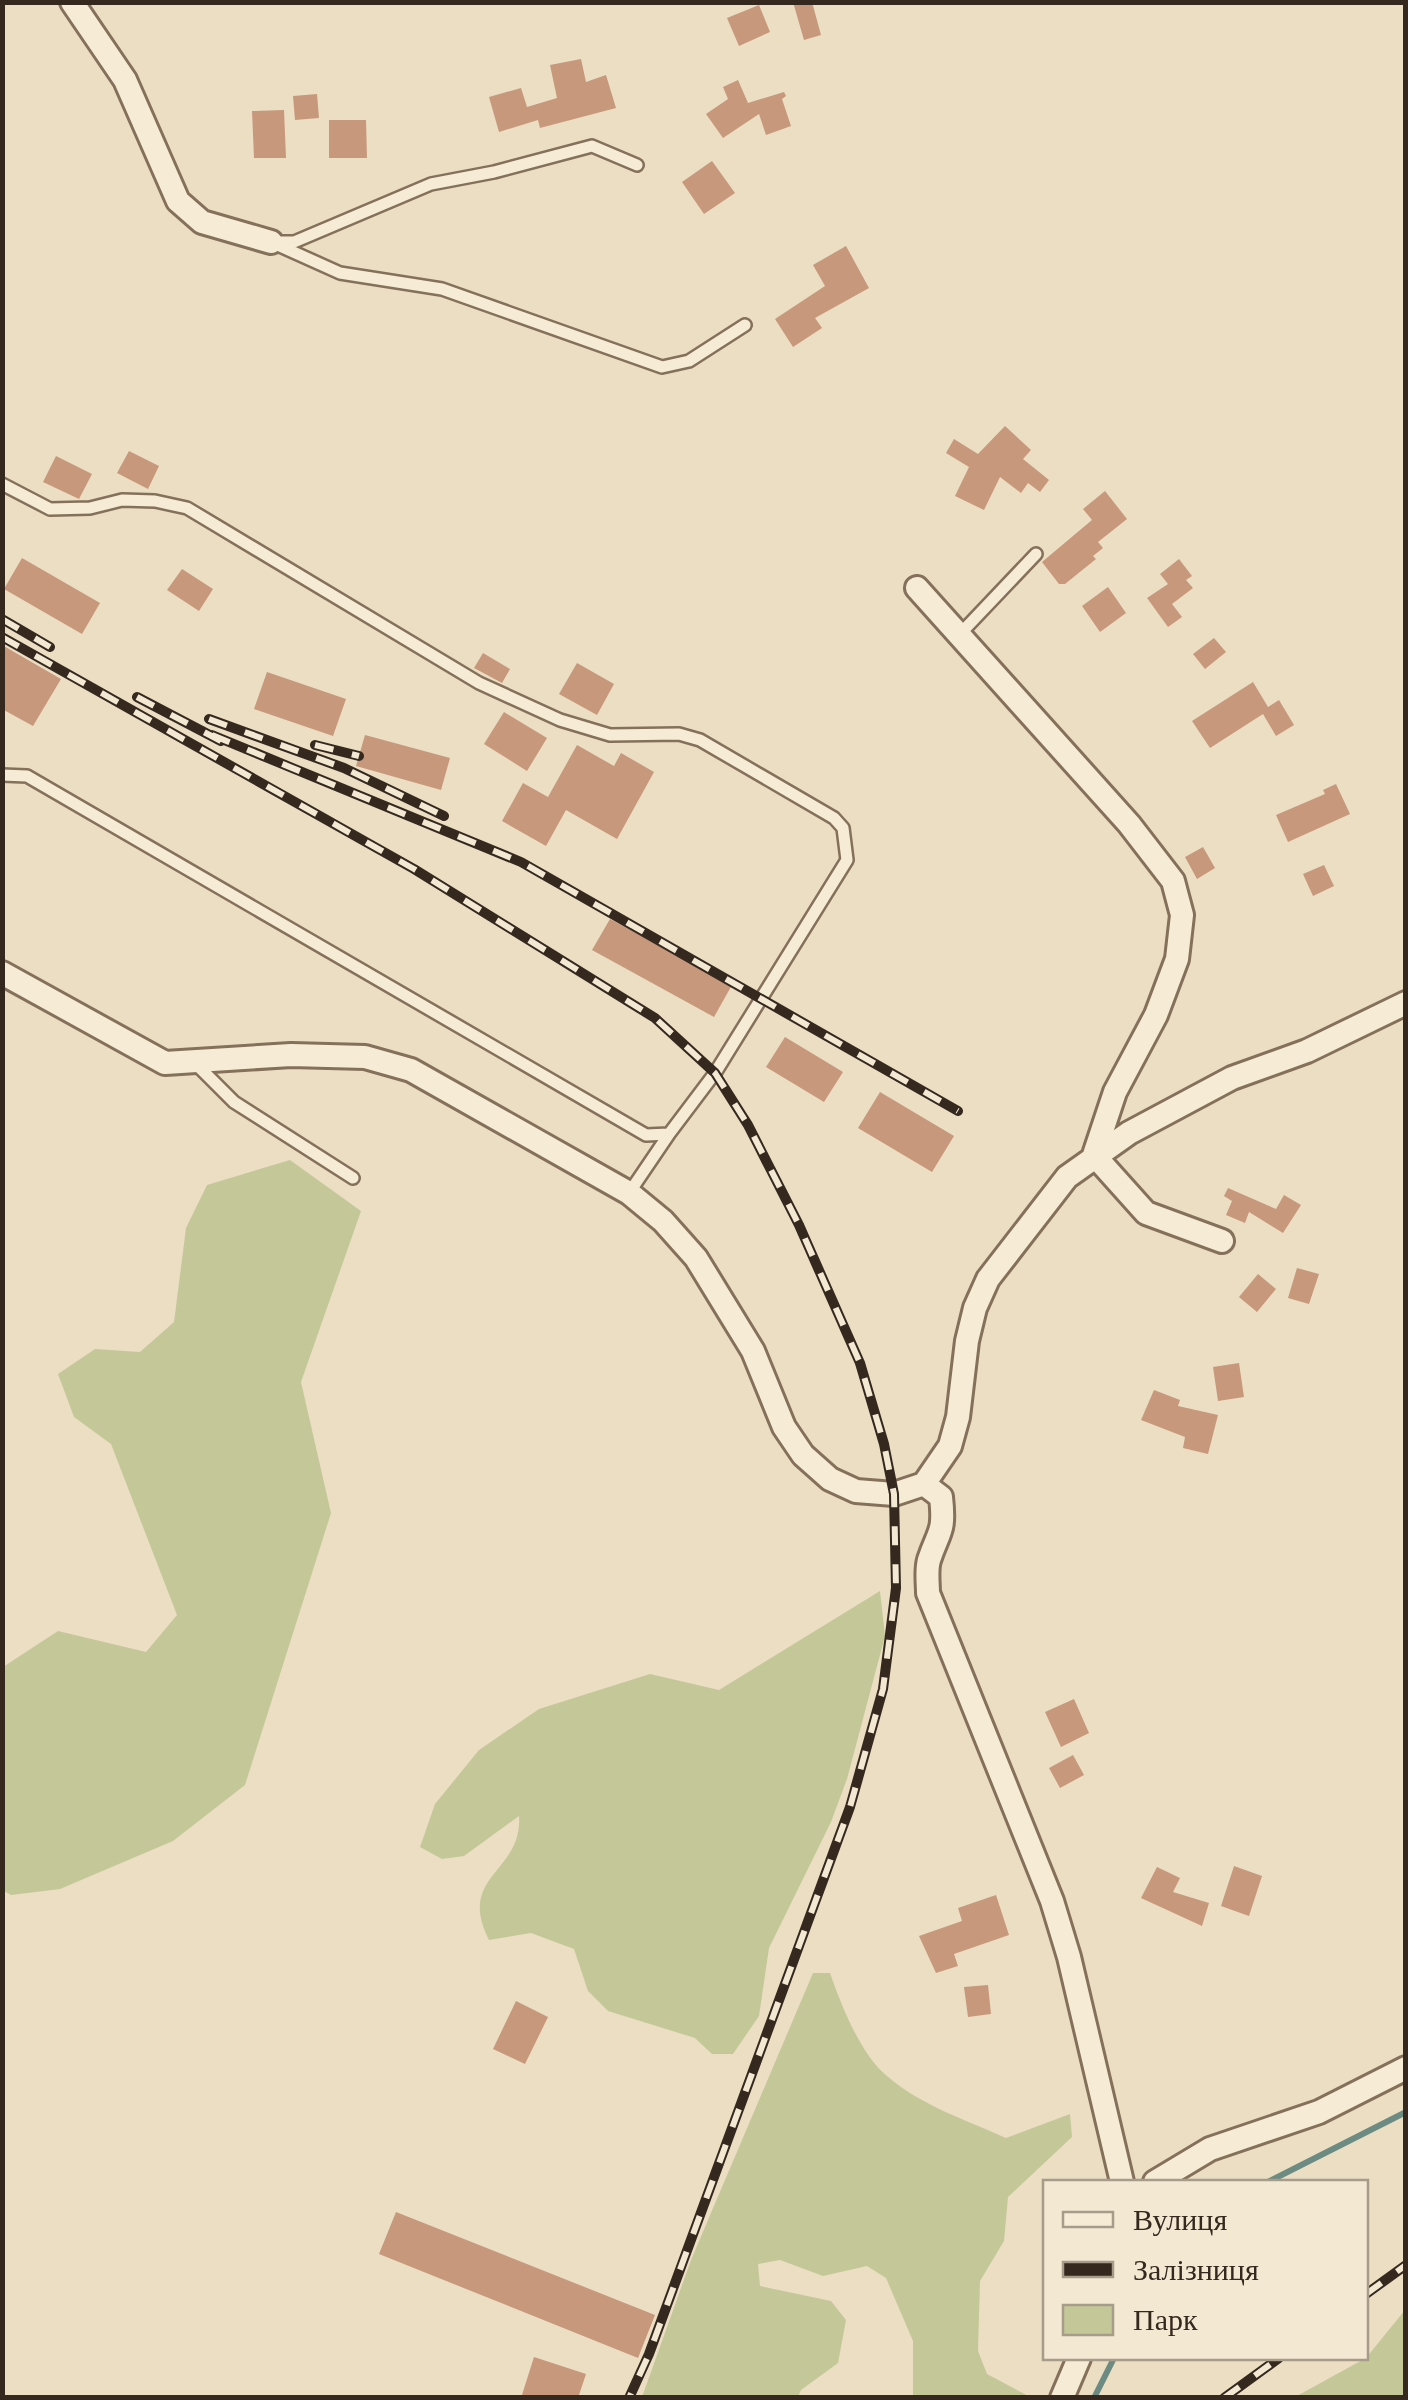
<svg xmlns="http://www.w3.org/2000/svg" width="1408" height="2400" font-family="'Crimson Pro',serif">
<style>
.green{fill:#c4c898}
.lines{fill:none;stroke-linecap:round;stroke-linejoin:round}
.stream{stroke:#6c8b83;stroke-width:6}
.building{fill:#c7987b}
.lane-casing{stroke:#84705b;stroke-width:16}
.street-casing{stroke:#84705b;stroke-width:28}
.lane{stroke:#f6ecd5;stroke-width:11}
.street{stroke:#f6ecd5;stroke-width:22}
.rail-casing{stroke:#35281e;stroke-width:10}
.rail{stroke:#f3e8d2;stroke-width:6;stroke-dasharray:19;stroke-linecap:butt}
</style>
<rect width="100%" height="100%" fill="#ebdec3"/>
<path class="green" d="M290 1160 361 1211 301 1382 331 1513 245 1785 173 1841 60 1889 11 1895 2 1890 3 1667 58 1631 146 1652 177 1615 111 1444 74 1417 58 1374 95 1349 140 1352 174 1322 186 1228 207 1185Z
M880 1591 885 1636 847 1779 831 1822 769 1948 759 2016 733 2054H712L695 2038 608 2011 588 1991 574 1949 531 1933 489 1940C456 1875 523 1873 519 1816L464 1856 442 1859 420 1847 435 1804 479 1750 539 1709 650 1674 719 1690Z
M813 1973H830C841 2005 861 2055 887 2076 920 2105 966 2120 1006 2138L1070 2114 1072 2137 1008 2197 1004 2241 980 2281 978 2351 987 2374 1030 2397H913V2341L886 2278 867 2266 823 2276 780 2260 758 2264 760 2286 831 2301 846 2320 838 2363 801 2390 798 2397H642L691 2260Z
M1405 2310V2397H1295L1366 2358Z"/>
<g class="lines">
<path class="stream" d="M1268 2182 1406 2112
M1094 2398 1114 2358"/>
</g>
<path class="building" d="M793 2H812L821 35 804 40Z
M759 5 770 32 739 46 727 18Z
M581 59 586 82 606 75 616 108 540 128 538 120 499 132 489 97 521 88 527 107 557 98 550 65Z
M738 80 748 103 784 92 786 96 782 99 791 126 766 135 759 114 723 138 706 114 728 99 723 87Z
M317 94 319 118 295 120 293 96Z
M284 110 286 158H254L252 111Z
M329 120H366L367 158H329Z
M712 161 735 193 704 214 682 182Z
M846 246 869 288 815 318 822 328 793 347 775 319 825 286 813 265Z
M1005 426 1031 450 1023 459 1049 480 1040 492 1028 483 1021 493 1000 477 984 510 955 496 969 467 946 453 954 439 978 454Z
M129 451 159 466 148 489 117 473Z
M56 456 92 474 79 499 43 482Z
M1105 491 1127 519 1098 542 1103 548 1093 556 1096 559 1065 584H1059L1042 562 1092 520 1083 509Z
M22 558 100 603 82 634 4 589Z
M1179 559 1192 576 1186 580 1193 588 1172 604 1182 617 1168 627 1147 598 1168 584 1160 574Z
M182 569 213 589 199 611 167 590Z
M1108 587 1126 613 1100 632 1082 606Z
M1214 638 1226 652 1205 669 1193 654Z
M2 645 61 679 33 726 2 709Z
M483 653 510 669 502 683 474 668Z
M577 663 614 684 597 715 559 694Z
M267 672 346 699 333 736 254 709Z
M1253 682 1268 707 1279 700 1294 725 1276 736 1263 714 1210 748 1192 721Z
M504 712 547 738 527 771 484 744Z
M365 735 450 758 441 790 356 766Z
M577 745 614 766 621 753 654 772 617 839 566 810 546 846 502 821 523 783 548 797Z
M1336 784 1350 814 1288 842 1276 815 1325 794 1323 790Z
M1203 847 1215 868 1197 879 1185 857Z
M1324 865 1334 886 1313 896 1303 874Z
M610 919 732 985 714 1017 592 950Z
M785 1037 843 1072 824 1102 766 1067Z
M880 1092 954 1136 932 1172 858 1128Z
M1228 1188 1276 1209 1284 1195 1301 1205 1283 1233 1249 1212 1245 1223 1226 1215 1232 1201 1224 1196Z
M1297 1268 1319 1274 1309 1304 1288 1298Z
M1258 1274 1276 1289 1257 1312 1239 1297Z
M1239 1363 1244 1397 1218 1401 1213 1367Z
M1154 1390 1180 1400 1178 1406 1218 1415 1208 1454 1183 1448 1185 1437 1141 1420Z
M1074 1699 1089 1733 1061 1747 1045 1712Z
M1073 1755 1084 1775 1060 1788 1049 1768Z
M1234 1866 1262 1876 1249 1916 1221 1906Z
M1157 1867 1180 1878 1173 1892 1209 1903 1202 1926 1141 1898Z
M996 1895 1009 1935 954 1954 958 1966 936 1973 919 1936 962 1921 958 1908Z
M988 1985 991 2014 968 2017 964 1987Z
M516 2001 548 2017 525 2064 493 2049Z
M396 2212 655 2315 638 2358 379 2254Z
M534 2357 586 2374 578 2398H521Z"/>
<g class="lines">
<defs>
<path id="lane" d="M271 242 340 273 442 289 662 367 689 361 745 325
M275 242H294L431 184 494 172 592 146 637 165
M2 484 50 509 90 508 122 500 155 501 187 508 479 683 560 720 610 735 679 734 700 740 834 818 843 828 847 860 715 1073 669 1134 646 1135 27 776 2 775
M960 634 1036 554
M195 1063 234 1102 353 1178
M629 1193 669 1134"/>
<path id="street" d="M72 2 125 80 178 201 202 222 271 242
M917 588 1129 824 1173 881 1182 915 1177 959 1156 1015 1115 1092 1094 1155 1146 1213 1222 1241
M2 973 165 1063 291 1055 365 1057 411 1070 629 1193 663 1221 696 1258 753 1351 784 1427 803 1455 830 1479 856 1491 894 1494 924 1484 950 1446 958 1417 967 1341 975 1308 988 1279 1067 1177 1129 1133 1232 1078 1307 1051 1406 1003
M924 1484 941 1497C945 1533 939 1530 929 1560 926 1570 928 1583 928 1593L1052 1901 1069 1957 1122 2182
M1155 2182 1210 2149 1319 2112 1406 2068
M1062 2398 1079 2358"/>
</defs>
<use href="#lane" class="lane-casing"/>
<use href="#street" class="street-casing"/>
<use href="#lane" class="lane"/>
<use href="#street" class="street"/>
<defs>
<path id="rail" d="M2 619 50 647
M2 637 414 869 655 1018 715 1073 748 1125 799 1225 860 1363 884 1444 894 1494 896 1588 883 1689 850 1807 649 2354 629 2398
M137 697 221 741
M209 719 344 768 444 816
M212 735 521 862 958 1111
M315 745 359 756
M1366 2294 1406 2265
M1224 2398 1279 2358"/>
</defs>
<use href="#rail" class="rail-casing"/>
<use href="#rail" class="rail"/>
</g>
<rect width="1408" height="2400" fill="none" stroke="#35281e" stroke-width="10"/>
<rect x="1043" y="2180" width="325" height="180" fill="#f3e8d2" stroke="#a79b8a" stroke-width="2.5"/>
<rect x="1063" y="2212" width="50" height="15" fill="#f6ecd5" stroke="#a79b8a" stroke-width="2.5"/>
<text x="1133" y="2230" font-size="30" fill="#35281e">Вулиця</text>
<rect x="1063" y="2262" width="50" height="15" fill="#35281e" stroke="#a79b8a" stroke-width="2.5"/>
<text x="1133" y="2280" font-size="30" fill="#35281e">Залізниця</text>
<rect x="1063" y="2305" width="50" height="30" fill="#c4c898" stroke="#a79b8a" stroke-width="2.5"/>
<text x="1133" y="2330" font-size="30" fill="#35281e">Парк</text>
</svg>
